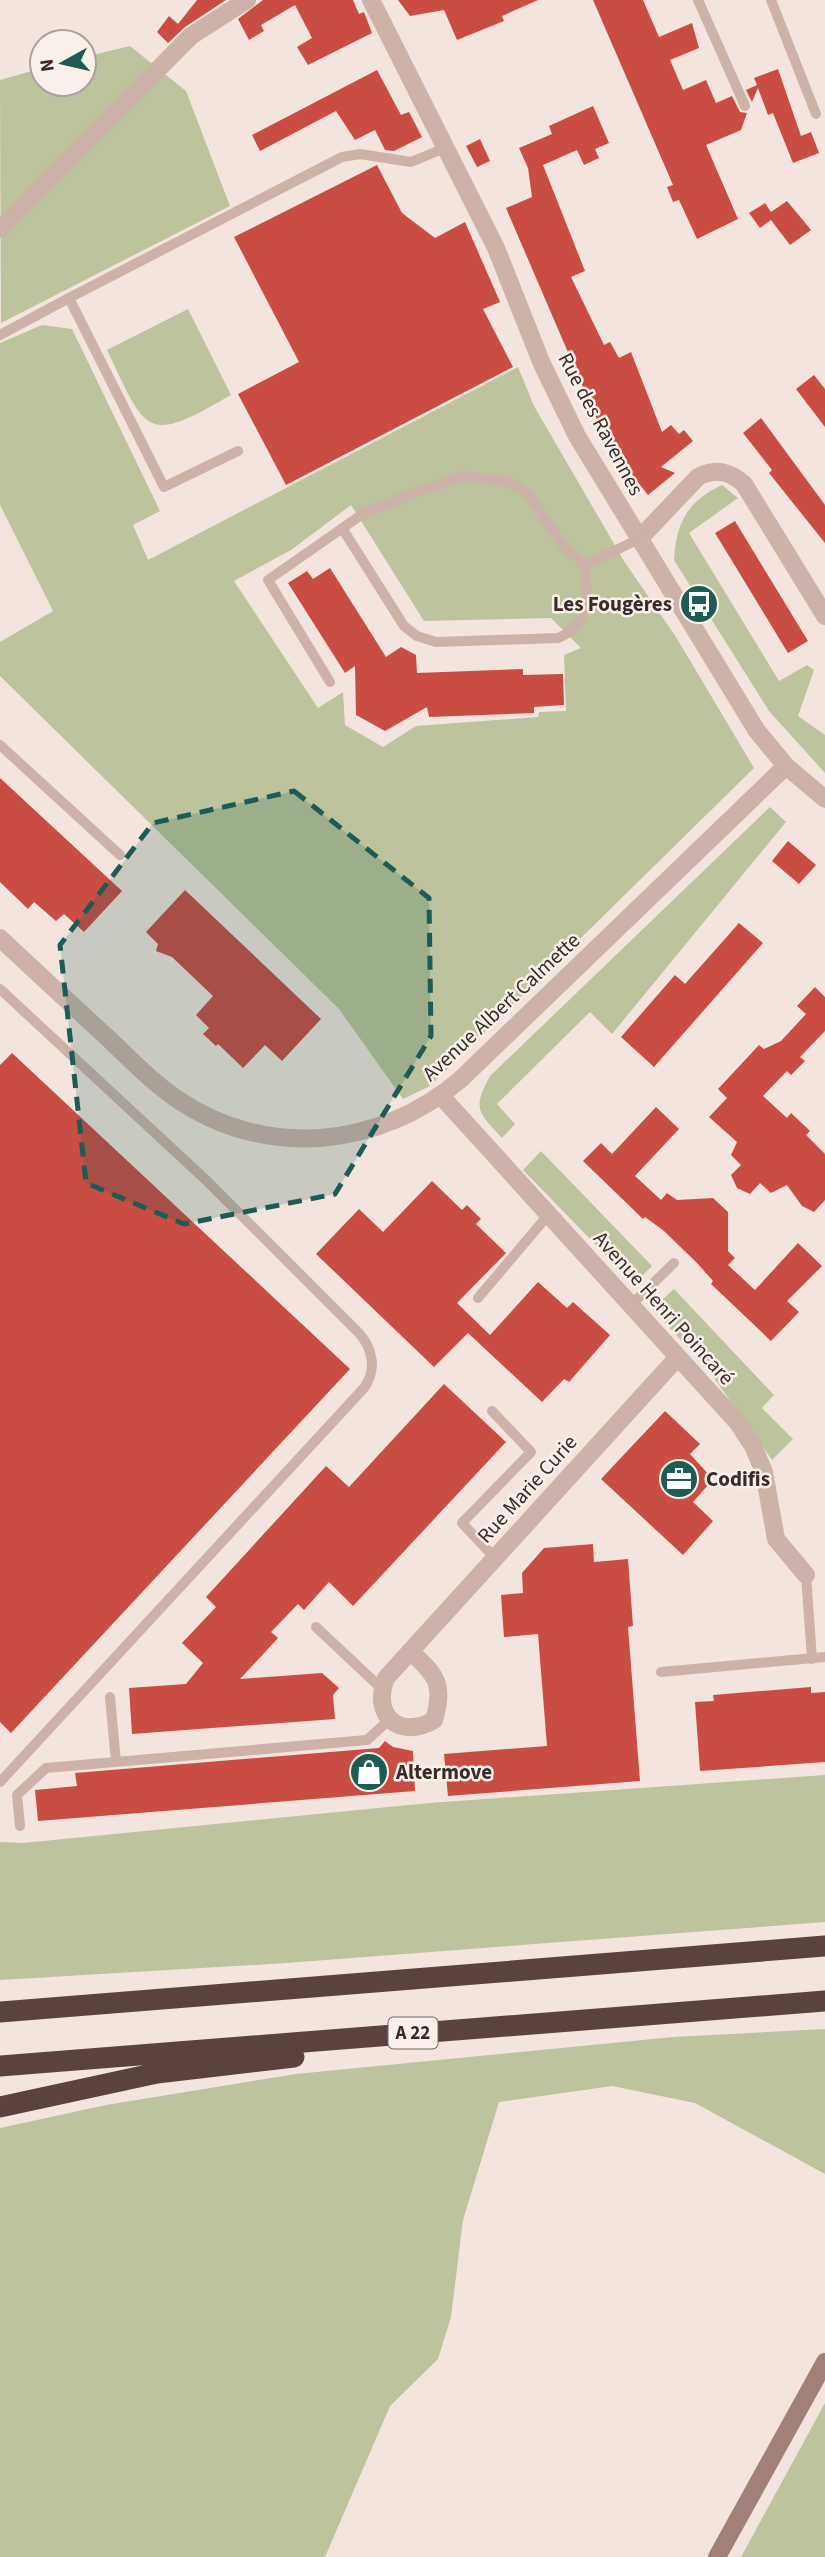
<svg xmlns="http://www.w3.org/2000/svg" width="825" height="2557" font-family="'Source Sans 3',sans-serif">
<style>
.green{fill:#bdc39c;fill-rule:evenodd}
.building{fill:#ca4d44}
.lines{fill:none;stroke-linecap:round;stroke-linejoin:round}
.service{stroke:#ccb2a8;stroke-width:10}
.minor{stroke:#ccb2a8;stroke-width:18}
.tertiary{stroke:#ccb2a8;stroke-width:18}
.secondary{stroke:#a08079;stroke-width:18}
.motorway{stroke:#5a433f;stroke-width:21}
.marked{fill:#1c5c54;fill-opacity:0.2;stroke:#1c5c54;stroke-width:5;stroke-dasharray:14 9;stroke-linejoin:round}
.labels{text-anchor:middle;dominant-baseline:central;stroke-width:5;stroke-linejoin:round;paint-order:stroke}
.shield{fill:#faf0ea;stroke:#726663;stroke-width:2}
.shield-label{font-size:19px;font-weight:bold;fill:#382b29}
.street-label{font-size:21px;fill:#382b29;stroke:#faf0ea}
.poi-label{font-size:21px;font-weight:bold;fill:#382b29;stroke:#faf0ea;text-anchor:start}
</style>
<rect width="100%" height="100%" fill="#f3e5dd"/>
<path class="green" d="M130 46 186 91 230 206 1 323 0 80 42 68V84H84V57Z
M188 309 231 395C145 445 147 434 107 350Z
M42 325 72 329 160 511 133 525 148 560 518 367 534 406 624 561 676 637 754 768 430 1086 403 1099 339 1009 0 676V642L53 611 0 505V343ZM351 505 424 621 551 618 581 648 564 655 566 711 539 712 538 717 416 726 383 747 345 725 343 692 318 708 234 581 291 550Z
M722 485 738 498 689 533 779 681 807 665 814 670 798 716 825 735V773L769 711 674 560C676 522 688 501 722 485Z
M770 807 786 822 612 1034 590 1012 497 1104 515 1124 502 1138C478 1112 472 1109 490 1076Z
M541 1151 652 1266 634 1284 523 1170Z
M674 1289 774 1395 762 1408 793 1439 772 1460 707 1368 652 1309Z
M825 1775V1922L286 1963 0 1980V1842L23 1843 429 1803Z
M825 2029V2174L695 2103 612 2086 499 2102 463 2220 451 2317 438 2359 390 2406 325 2557H0V2128L106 2105 296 2074 673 2037Z
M825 2403V2557H741Z"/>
<path class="building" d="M197 0H226L185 27 168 43 157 32 169 16 178 24Z
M263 0H353L359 14 364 12 372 33 308 65 297 47 312 38 295 5 261 25 264 31 249 40 238 19Z
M398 0H538L502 16 504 21 457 40 444 10 410 16Z
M593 0H643L659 37 692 23 699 48 670 60 683 90 706 80 716 103 732 96 740 112 747 113 741 130 706 145 738 219 697 239 679 200 673 202 667 187 673 185Z
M778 69 801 136 811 132 819 153 793 163 773 113 768 115 758 88 752 102 746 90 757 85 754 78Z
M377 70 401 115 409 112 422 137 394 151 385 150 375 130 355 140 336 111 260 151 252 135Z
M593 106 609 143 595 149 599 158 584 165 577 150 543 165 585 271 571 277 604 345 610 342 619 358 631 352 662 432 671 425 679 434 684 430 693 441 661 467 675 473 648 495 607 443 506 208 532 197 528 168 519 148 552 134 549 126Z
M480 139 490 161 477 167 466 146Z
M377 165 402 213 435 238 465 222 500 302 483 309 513 367 286 485 238 394 299 362 234 237Z
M787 201 811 230 790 245 771 220 760 228 749 213 765 203 771 212Z
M814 375 825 389V427L796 389Z
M761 418 825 505V543L769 473 772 470 743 433Z
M735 521 808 641 788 653 715 533Z
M330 568 386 657 401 647 416 655 417 673 523 669V675L563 674 564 705 534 707V713L429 717 427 707 385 731 356 715 355 666 345 673 288 583 307 571 313 579Z
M0 778 122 891 84 932 64 914 56 921 34 902 28 909 0 882Z
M788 841 816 865 799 884 772 861Z
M185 890 321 1019 282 1061 265 1045 243 1068 218 1044 216 1046 203 1034 209 1028 196 1015 213 996 172 957 156 951 158 944 146 932Z
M739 923 763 943 654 1067 621 1037 675 975 685 984Z
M815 987 825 997V1031L800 1057 805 1061 791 1075 787 1071 763 1096 787 1118 791 1113 810 1131 806 1135 825 1154V1200L814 1212 802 1206 787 1185 771 1193 760 1183 750 1194 737 1188 731 1175 741 1165 731 1155 737 1142 709 1117 727 1098 718 1089 759 1045 764 1049 781 1041 806 1014 797 1006Z
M12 1053 350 1369 11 1733 0 1722V1065Z
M656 1107 679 1129 635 1176 661 1200 667 1193 677 1200 713 1198 728 1212V1251L735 1258 728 1265 755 1290 798 1243 822 1266 787 1301 799 1312 771 1341 711 1284 713 1281 697 1263 664 1231 645 1217 643 1219 583 1161 601 1143 612 1154Z
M432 1181 462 1210 467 1205 481 1219 476 1224 506 1253 457 1303 490 1335 538 1282 567 1308 573 1302 610 1335 569 1382 564 1379 542 1402 468 1333 434 1367 316 1254 359 1209 383 1232Z
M444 1384 506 1442 353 1606 329 1582 304 1610 298 1604 271 1632 278 1638 240 1679 322 1673 339 1688 333 1695 335 1719 132 1734 129 1688 186 1684 203 1663 182 1643 216 1607 206 1597 326 1466 349 1487Z
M665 1411 700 1444 690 1454 711 1477 709 1484 693 1502 713 1521 683 1555 601 1479Z
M593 1544 594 1562 628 1559 633 1626 628 1627 640 1781 448 1796 444 1754 547 1746 538 1634 504 1637 501 1595 523 1593 522 1573 544 1548Z
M811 1687V1693L825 1692V1762L700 1771 695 1702 714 1701 713 1695Z
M385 1741 393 1747 413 1751 415 1791 38 1821 35 1790 77 1786 75 1773 379 1748Z"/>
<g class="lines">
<path class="service" d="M698 0 745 106
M771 0 816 114
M0 335 69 298
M238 451 164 487 69 298 342 157 360 154 411 162 445 148
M342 528 404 626 417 636 436 642 558 638C590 625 587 596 585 565L639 539
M330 682 268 580 367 511 462 476 507 481 527 493 566 549 585 565
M0 745 120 855
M0 989 207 1181 359 1333C373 1349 377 1370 364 1388L0 1782
M478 1298 549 1214
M631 1305 674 1263
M492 1411 531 1452 462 1523 495 1558
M806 1575 812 1659
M316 1627 382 1689
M661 1672 825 1657
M110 1697 116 1762
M20 1826 17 1795 46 1768 367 1740 390 1719"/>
<path class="minor" d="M0 229 191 36 247 0
M639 539 698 477C716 468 729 471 744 484L825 616
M0 938C36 972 73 1006 109 1039 131 1060 152 1082 177 1099 266 1160 381 1148 461 1079L786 766
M441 1096 738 1423 753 1446 764 1472 776 1539 806 1575
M410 1651C436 1675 445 1684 434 1720 400 1740 371 1716 386 1678L678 1357"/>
<path class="tertiary" d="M371 0 496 248 542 364 577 436 757 731 786 766 825 799"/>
<path class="secondary" d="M717 2557 825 2362"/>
<path class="motorway" d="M0 2012 825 1946
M0 2066 825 2001
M0 2107 157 2073 294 2057"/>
</g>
<path class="marked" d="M294 791 429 898 431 1036 335 1194 184 1224 86 1183 60 945 153 823Z"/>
<defs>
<symbol id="bus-disc" viewBox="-11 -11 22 22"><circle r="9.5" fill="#1c5c54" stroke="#faf0ea"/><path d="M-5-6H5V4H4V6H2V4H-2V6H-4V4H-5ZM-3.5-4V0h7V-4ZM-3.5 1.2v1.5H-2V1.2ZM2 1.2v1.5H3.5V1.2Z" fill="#fff"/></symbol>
<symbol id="office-disc" viewBox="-11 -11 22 22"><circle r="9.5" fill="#1c5c54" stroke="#faf0ea"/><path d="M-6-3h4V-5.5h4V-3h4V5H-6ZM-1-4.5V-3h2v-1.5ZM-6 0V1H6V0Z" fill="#fff"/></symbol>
<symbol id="shop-disc" viewBox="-11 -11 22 22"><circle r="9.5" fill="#1c5c54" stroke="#faf0ea"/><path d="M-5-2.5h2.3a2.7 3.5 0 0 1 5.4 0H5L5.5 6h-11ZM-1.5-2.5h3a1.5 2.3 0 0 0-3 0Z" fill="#fff"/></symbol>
</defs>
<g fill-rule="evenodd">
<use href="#bus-disc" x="677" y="582" width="44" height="44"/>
<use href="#office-disc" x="657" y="1457" width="44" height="44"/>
<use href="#shop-disc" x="347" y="1750" width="44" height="44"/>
</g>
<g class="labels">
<rect class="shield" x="388.5" y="2017.5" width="49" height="31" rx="5"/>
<g class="shield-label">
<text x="413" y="2033">A 22</text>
</g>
<g class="street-label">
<text transform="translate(601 424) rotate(62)">Rue des Ravennes</text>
<text transform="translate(501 1007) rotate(-43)">Avenue Albert Calmette</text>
<text transform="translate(664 1308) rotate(48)">Avenue Henri Poincaré</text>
<text transform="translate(527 1489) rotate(-48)">Rue Marie Curie</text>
</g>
<g class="poi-label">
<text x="672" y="604" text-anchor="end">Les Fougères</text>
<text x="706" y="1479">Codifis</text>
<text x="396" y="1772">Altermove</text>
</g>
</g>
<g transform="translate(63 63) rotate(262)"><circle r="33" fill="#faf0ea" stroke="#aca19d" stroke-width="2"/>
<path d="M0-5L12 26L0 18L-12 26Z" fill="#1c5c54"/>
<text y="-10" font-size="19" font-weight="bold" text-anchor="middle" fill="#382b29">N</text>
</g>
</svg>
